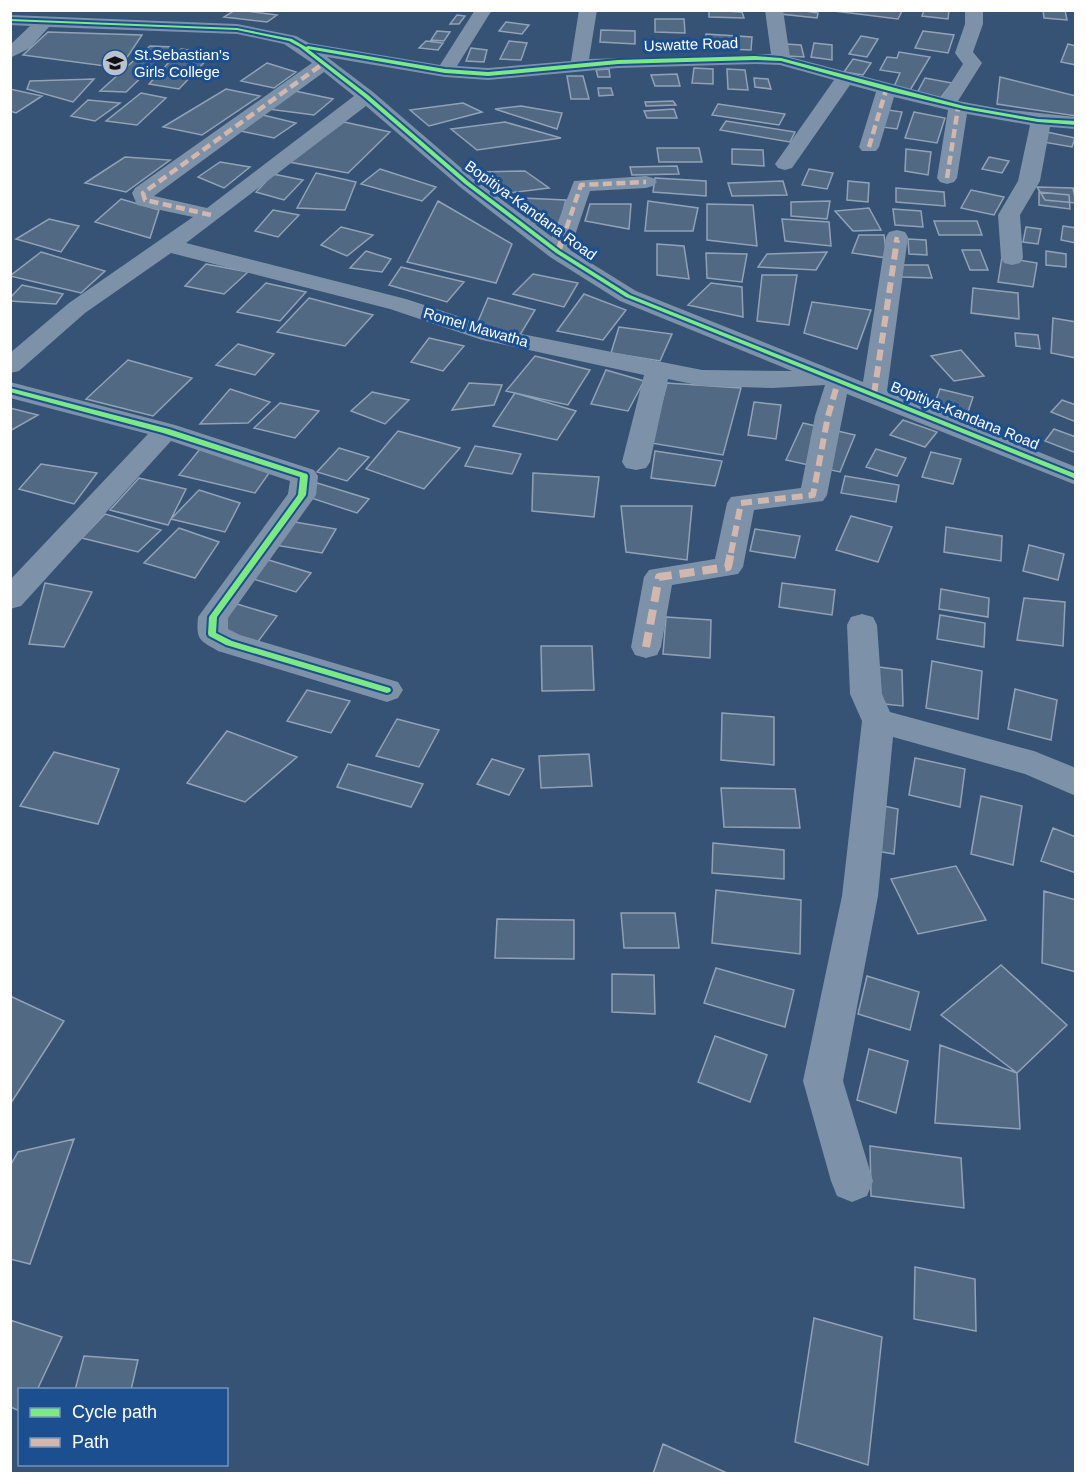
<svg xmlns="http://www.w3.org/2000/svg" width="1086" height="1484" font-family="Arial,sans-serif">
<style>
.building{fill:#526984;stroke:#92a2b6;stroke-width:1.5}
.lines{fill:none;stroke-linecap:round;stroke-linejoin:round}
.minor{fill:#7d92a8;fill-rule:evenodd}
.quiet-far2{stroke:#d1b7ad;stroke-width:4.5;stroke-dasharray:9 4.5;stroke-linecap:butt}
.quiet-far1{stroke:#d1b7ad;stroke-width:6;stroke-dasharray:11 6;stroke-linecap:butt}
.quiet{stroke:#d1b7ad;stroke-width:8;stroke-dasharray:15 8;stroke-linecap:butt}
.cycleway-casing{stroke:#1b4f8f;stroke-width:4}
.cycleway{fill:#7ce984;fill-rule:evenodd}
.labels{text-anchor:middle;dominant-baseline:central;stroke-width:6;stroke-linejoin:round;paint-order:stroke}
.far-street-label{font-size:15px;fill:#fff;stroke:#1b4f8f}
.far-poi-label{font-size:15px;fill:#fff;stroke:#1b4f8f;text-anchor:start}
</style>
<rect width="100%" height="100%" fill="#365274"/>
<path class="building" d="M235 10H239L277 15 267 22 224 17Z
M709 10 742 12 744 18 709 17Z
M781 10H799L818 13 817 18 780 14Z
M896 10 902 11 898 19 834 11Z
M924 10H949L948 19 922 16Z
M1043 10H1065L1067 20 1044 18Z
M457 15 465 16 459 24H450Z
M655 19H684L685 33 655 32Z
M506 22 529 25 522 34 499 31Z
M601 30 635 31V44L600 42Z
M437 31 450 32 444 41 431 40Z
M923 31 954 35 948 53 915 48Z
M48 32 142 35 120 68 23 55Z
M706 34 752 37 751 50 705 48Z
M861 36 878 39 867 57 849 54Z
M426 41 443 43 438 50 419 48Z
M509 41 527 43 521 60 500 59Z
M814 43 832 45V60L811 57Z
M786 44 801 45 804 57 788 56Z
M1068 44 1076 46V65L1061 62Z
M150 46 173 47 126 92 100 91Z
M471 48 487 50 484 62 466 61Z
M181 49 213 53 179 89 149 84Z
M899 52 930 57 909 92 893 89 900 73 880 70 887 57 897 58Z
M853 59 871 63 863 75 844 72Z
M267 63 296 72 274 88 241 81Z
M694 68 713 69V84L692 83Z
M609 69 610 77H598L596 70Z
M727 69 745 70 748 90 728 89Z
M677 74 680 86H655L651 75Z
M567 76H583L589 99H571Z
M1000 77 1076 96V116L997 104Z
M754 78 768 79 771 89 755 87Z
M925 78 952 83 940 99 916 95Z
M94 79 73 102 27 89 30 81Z
M598 88H611L613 95 599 96Z
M10 89 42 96 16 113 10 111Z
M226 89 260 96 202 135 163 127Z
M295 91 333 99 314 115 268 109Z
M141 93 166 98 137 125 106 121Z
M88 100 120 103 95 121 71 116Z
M673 101 676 105 646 106 645 102Z
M463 103 482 112 429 126 410 110Z
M718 104 785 114 779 125 712 115Z
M521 106 562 113 557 129 495 109Z
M674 109 677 118H647L644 111Z
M888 110 902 112 897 129 882 127Z
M914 112 945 118 937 143 905 138Z
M263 115 296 123 274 138 241 131Z
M726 121 795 132 790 142 720 130Z
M344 122 390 132 348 173 289 162Z
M505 122 561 138 477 150 451 129Z
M1047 132 1075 138 1072 147 1043 142Z
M657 148H699L702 162H659Z
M732 149 763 150 764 166 732 164Z
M906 149 931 152 928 175 905 171Z
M125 157 170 160 126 192 85 183Z
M989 157 1009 161 1002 173 982 169Z
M220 162 250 167 224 188 198 177Z
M677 166 679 174 632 175 630 167Z
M380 169 436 187 422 201 361 184Z
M809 169 833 173 827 189 802 185Z
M525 171 549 188 509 193 479 172Z
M316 173 356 182 345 210 297 208Z
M273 174 303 180 284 200 256 192Z
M655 178 706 181V196L653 192Z
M783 181 787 195 732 196 728 183Z
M848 181 869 183 868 202 847 200Z
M1037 187 1073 188 1076 203 1045 200Z
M896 188 944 192 945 206 896 202Z
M971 190 1004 197 994 215 961 208Z
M1039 192 1069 195 1070 209 1039 205Z
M522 198 566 200 559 226 530 223Z
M121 199 159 210 150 238 95 222Z
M438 201 512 244 496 283 407 262Z
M648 201 698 208 693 231H645Z
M830 201 827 219 791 216V202Z
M590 204H631L629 229 585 221Z
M707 204 753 205 757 246 707 240Z
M869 208 881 230 853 231 835 211Z
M893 209 921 211 923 227 895 225Z
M273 210 299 215 278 237 255 231Z
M49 219 79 226 61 252 16 239Z
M782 219 829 222 831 246 785 241Z
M934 221H977L982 235H939Z
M1063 226 1076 228V243L1061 240Z
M341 227 373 235 347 256 321 245Z
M1026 227 1041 229 1038 244 1023 242Z
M859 235H884L887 258 852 253Z
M908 239 926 240 927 255 909 254Z
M657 244 684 246 689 279 657 275Z
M962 250H980L988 270H970Z
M366 251 391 259 382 272 350 268Z
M1046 251 1066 254V267L1046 265Z
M41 252 105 271 81 293 10 276Z
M827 252 816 270 758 267 767 254Z
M706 253 747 254 742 282 707 278Z
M1002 257 1037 263 1033 287 998 282Z
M206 264 248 272 224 294 185 286Z
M898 265H928L932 278 902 277Z
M401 267 464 282 447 302 389 285Z
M533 274 578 283 564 307 513 294Z
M762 275H797L789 325 757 321Z
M266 283 306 292 280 321 237 312Z
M711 283 742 287 743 317 688 305Z
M22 285 63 294 56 304 10 301V298Z
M973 288 1018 293 1019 319 971 313Z
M584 294 626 310 603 340 557 331Z
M309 298 373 315 345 346 277 332Z
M488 298 535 310 520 335 477 324Z
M812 302 871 310 857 349 804 333Z
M1053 318 1076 322V358L1051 353Z
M619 327 672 334 660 361 611 353Z
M1015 333 1038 335 1040 349 1016 346Z
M429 338 464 346 443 371 411 362Z
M238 344 274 354 255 375 216 365Z
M961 350 984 376 954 381 931 356Z
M535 356 590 370 568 405 506 391Z
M128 360 192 378 153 416 86 399Z
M606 370 644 381 628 411 591 404Z
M469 383 502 385 494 405 452 410Z
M667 383 741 388 723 455 651 443Z
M230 389 270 402 248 423 200 424Z
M940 389 973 397 966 418 932 410Z
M372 392 409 400 385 424 351 411Z
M515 393 576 411 557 440 493 426Z
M1062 400 1076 405V422L1051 412Z
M754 402 781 405 776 439 748 435Z
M280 403 319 411 295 438 254 428Z
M10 408 38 415 10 431Z
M903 420 937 432 925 447 890 435Z
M803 423 855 435 840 472 786 460Z
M1054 429 1076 437V453L1045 441Z
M398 431 460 448 424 489 366 469Z
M475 446 521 454 512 474 465 466Z
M339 448 369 457 347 481 317 472Z
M200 449 272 469 255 493 179 475Z
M876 449 906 458 897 476 866 467Z
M655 451 722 461 715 486 651 478Z
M931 452 961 459 953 484 922 477Z
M41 464 97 473 74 504 19 489Z
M533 473 599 477 594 517 532 511Z
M845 476 899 485 896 502 841 493Z
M139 478 186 489 168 525 110 510Z
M314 482 369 499 357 513 302 495Z
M199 490 240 503 225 532 171 519Z
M621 506H692L687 560 626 552Z
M105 514 161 530 138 552 82 538Z
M851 516 892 527 878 562 836 550Z
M283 520 336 529 322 553 269 544Z
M946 527 1002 536 1001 561 944 552Z
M179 528 219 542 195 578 144 563Z
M755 529 800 536 795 558 750 551Z
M1029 545 1064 554 1058 580 1023 571Z
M259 557 311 573 296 592 243 576Z
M45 583 92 592 64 647 29 644Z
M782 583 835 590 832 615 779 607Z
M941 589 989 598 988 617 939 609Z
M1024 598 1065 602 1063 646 1017 640Z
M237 604 277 616 254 647 212 634Z
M940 615 985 623 984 647 937 639Z
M666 617 711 620 710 658 663 654Z
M541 646H592L594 690 542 691Z
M932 661 982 671 978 719 926 708Z
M855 664 902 670 903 706 855 701Z
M1015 689 1057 700 1051 740 1008 729Z
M307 690 350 701 331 733 287 721Z
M722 713 774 717V765L721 760Z
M397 719 439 730 419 767 376 756Z
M227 731 297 757 245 802 187 783Z
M54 752 119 769 98 824 20 806Z
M589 754 592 786 541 788 539 756Z
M915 758 965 769 960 807 909 795Z
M492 759 524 769 509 795 477 784Z
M348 764 423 784 411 807 337 787Z
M721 788 795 789 800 828 724 827Z
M981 796 1022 806 1013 865 971 854Z
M875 804 898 809 894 854 871 850Z
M1053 828 1076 837V873L1041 861Z
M713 843 784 850V879L712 873Z
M956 866 986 920 918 934 891 879Z
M716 890 801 900 800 954 712 943Z
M1044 891 1076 900V972L1042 963Z
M621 913H675L679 948H624Z
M497 919 574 920V959L495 958Z
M1001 965 1067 1025 1017 1073 941 1015Z
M716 968 794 990 785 1027 704 1003Z
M612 974 654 975 655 1014 612 1012Z
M867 976 919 992 910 1030 858 1014Z
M10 996 64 1021 11 1103H10Z
M715 1036 767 1055 750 1102 698 1082Z
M940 1045 1017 1073 1020 1129 935 1123Z
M869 1049 908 1061 896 1113 857 1100Z
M74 1139 30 1264 10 1259V1166L18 1152Z
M870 1146 961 1158 964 1208 871 1196Z
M915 1267 975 1279 976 1331 914 1319Z
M814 1318 882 1337 868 1465 795 1442Z
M10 1320 62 1337 37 1390H20V1411L10 1407Z
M84 1356 138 1360 131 1390H75Z
M663 1444 727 1473V1474H653Z"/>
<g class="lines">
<path class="minor" d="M475 10H492L457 66 488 68 571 61 579 10H597L589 59 771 54 765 10H783L790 57 942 97 963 64 955 53 965 24V10H983V24L973 52 982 63 958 101 1001 109 1076 117V129L1050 127 1040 181 1020 215 1023 258 1020 263 1012 265 1004 263 1001 258 998 215 1018 181 1030 125 967 114 957 178 954 182 947 184 940 182 937 178 948 110 894 97 879 147 876 151H862L859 147 876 92 850 85 792 168 785 170 778 168 775 164 834 80 780 65 755 64 618 68 488 80 445 77 327 57 373 92 474 179 552 237 574 181 646 176 653 178 657 182 653 186 646 188 590 191 570 250 636 291 863 382 886 237 889 232 897 230 905 232 908 237 887 391 1076 467V485L847 394 827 495 823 501 754 510 743 567 738 574 672 585 661 647 657 655 646 658 635 655 631 647 644 577 649 570 715 559 727 503 731 497 801 488 815 416 825 385 773 388 702 386 668 379 650 462 646 468 636 470 626 468 622 462 644 375 482 340 390 309 171 253 85 313 19 371 10 373V353L69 303 193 217 137 205 132 193 135 188 312 63 284 44 237 34 49 27 30 48 10 58V45L30 26 10 25V15L237 24 296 36 309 43 440 65ZM324 72 354 96 207 208 154 196ZM366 106 460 187 550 257 620 301 792 371 702 370 497 329 406 299 186 243Z
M10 382 175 425 314 470 318 476 316 495 228 618V629L240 635 398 682 403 690 398 698 387 702 218 651C199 640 196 640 198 617L288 494 290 481 171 441 21 606 10 609V580L148 434 10 398Z
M862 614 873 617 877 625 882 694 890 712 1034 751 1076 768V796L1025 774 893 737 878 896 843 1081 873 1181 867 1196 852 1202 837 1196 831 1181 803 1081 842 896 862 721 850 694 847 625 851 617Z"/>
<path class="quiet-far2" d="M869 147 886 90
M947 178 958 108
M211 215 145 200 143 193 324 63
M562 241 581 185 646 182
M896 241 897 237"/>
<path class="quiet-far1" d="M558 252 562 240
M874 394 897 240
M731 553 741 503 813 495 828 416 838 382"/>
<path class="quiet" d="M646 647 659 577 728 567 731 552"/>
<defs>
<path id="cycleway" d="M10 19 237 28 292 39 306 47 308 46 445 69 488 72 618 60 755 56 781 58 964 106 1038 119 1076 121V125L1038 122 964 109 889 91 781 61 755 60 618 64 488 76 445 73 308 49 368 95 469 182 560 251 630 295 1076 474V479L626 297 556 253 465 184 364 97 300 47 289 41 237 30 10 21Z
M10 388 169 429 307 474 308 476 306 495 217 617 216 633 232 641 390 688 391 690 390 692 387 693 226 645 209 636 208 634 209 617 298 495 300 477 163 433 10 392Z"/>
</defs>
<use href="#cycleway" class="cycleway-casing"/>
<use href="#cycleway" class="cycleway"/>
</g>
<defs>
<symbol id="school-disc" viewBox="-11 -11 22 22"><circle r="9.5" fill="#b9c2ce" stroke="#1b4f8f"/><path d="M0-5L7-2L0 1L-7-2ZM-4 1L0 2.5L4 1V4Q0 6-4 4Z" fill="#111"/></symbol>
</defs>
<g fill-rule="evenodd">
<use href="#school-disc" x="100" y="48" width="30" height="30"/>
</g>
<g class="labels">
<g class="far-street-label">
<text transform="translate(691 44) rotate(-2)">Uswatte Road</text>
<text transform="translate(531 210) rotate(36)">Bopitiya-Kandana Road</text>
<text transform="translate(476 327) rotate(16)">Romel Mawatha</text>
<text transform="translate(965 415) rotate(22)">Bopitiya-Kandana Road</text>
</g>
<g class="far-poi-label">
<text x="134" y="54">St.Sebastian's<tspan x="134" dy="17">Girls College</tspan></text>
</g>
</g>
<rect width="1086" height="1484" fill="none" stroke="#ffffff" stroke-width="24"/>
<rect x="18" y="1388" width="210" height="78" fill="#1b4f8f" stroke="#7695bc" stroke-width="1.5"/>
<rect x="30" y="1408" width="30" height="9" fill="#7ce984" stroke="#7695bc" stroke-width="1.5"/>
<text x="72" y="1418" font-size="18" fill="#ffffff">Cycle path</text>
<rect x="30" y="1438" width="30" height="9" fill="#d1b7ad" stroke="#7695bc" stroke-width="1.5"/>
<text x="72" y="1448" font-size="18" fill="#ffffff">Path</text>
</svg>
